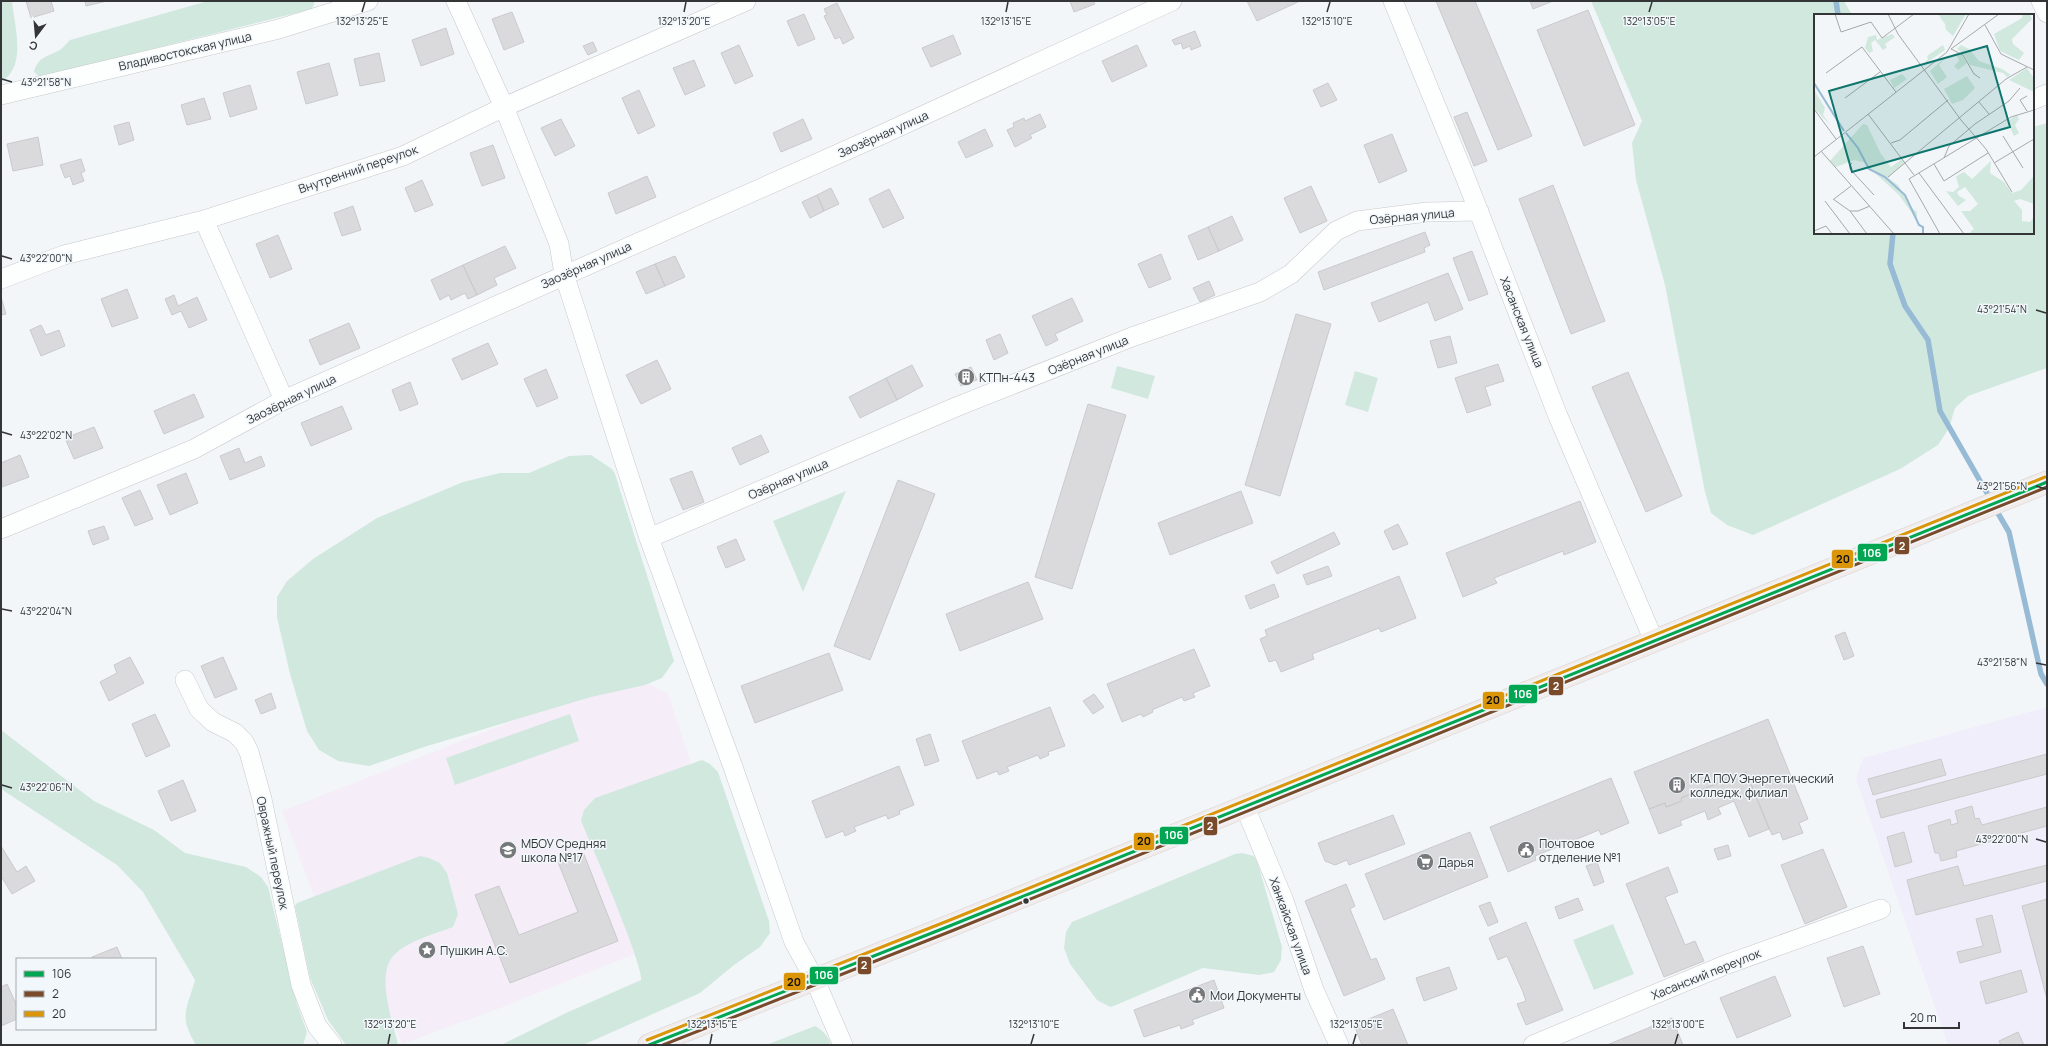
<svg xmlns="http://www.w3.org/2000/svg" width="2048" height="1046" font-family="Manrope,sans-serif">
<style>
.industrial{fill:#f1eefb}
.education{fill:#f5edf8}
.green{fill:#d1e8df}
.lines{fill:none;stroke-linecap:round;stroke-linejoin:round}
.stream{stroke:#97bad5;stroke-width:5.5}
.building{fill:#dadadd;stroke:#cacacc}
.minor-casing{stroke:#c6c9cb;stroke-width:20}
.primary-casing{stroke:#d2d3d4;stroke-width:23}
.minor{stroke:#fdfefe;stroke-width:19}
.primary{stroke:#f2ebe9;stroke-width:22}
.bus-1-casing{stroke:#f1f7fb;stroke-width:6}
.bus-2-casing{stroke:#f1f7fb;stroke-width:6}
.bus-3-casing{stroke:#f1f7fb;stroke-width:6}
.bus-1{stroke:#00a651;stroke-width:3}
.bus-2{stroke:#7a4b2a;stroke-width:3}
.bus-3{stroke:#da9508;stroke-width:3}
.ticks{fill:none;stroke:#333536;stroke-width:1.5}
.bus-dot{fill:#333536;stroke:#f1f7fb;stroke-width:1.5}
.labels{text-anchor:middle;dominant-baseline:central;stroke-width:3;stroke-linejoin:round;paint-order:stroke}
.street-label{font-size:12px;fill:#333536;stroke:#f1f7fb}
.poi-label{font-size:12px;fill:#333536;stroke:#f1f7fb;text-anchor:start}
.inset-river{fill:none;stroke:#97bad5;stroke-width:2}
.inset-road{fill:none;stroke:#a6a9ab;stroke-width:1}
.view{fill:#0f766e;fill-opacity:0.15;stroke:#0f766e;stroke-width:2}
.inset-edge{fill:none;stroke:#333536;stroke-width:2}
.ticks-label{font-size:10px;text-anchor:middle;fill:#333536;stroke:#f1f7fb;stroke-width:3;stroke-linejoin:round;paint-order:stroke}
.line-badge{stroke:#f1f7fb;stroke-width:1.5}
.badge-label{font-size:11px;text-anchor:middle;font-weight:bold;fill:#fff}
.pale-badge-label{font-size:11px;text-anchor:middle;font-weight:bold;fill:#111}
</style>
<rect width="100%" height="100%" fill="#f3f6f9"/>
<path class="industrial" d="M2047 707V1045H1948L1856 779 1863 758Z"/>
<path class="education" d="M630 675 668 693 740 912 495 1010 402 1044 371 964 332 944 282 811Z"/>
<path class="green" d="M1 1H12C14 22 24 56 10 74 8 77 4 80 1 82Z
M208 1H315L312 9 40 77 34 72C37 58 46 57 58 51 62 49 66 44 70 40Z
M1591 1H1844L1852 15H1815V233H2033V127L2047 123V368L1968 396 1955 408 1949 428 1938 445 1900 469 1753 535 1727 525 1711 513 1705 492 1665 285 1636 180 1632 143 1642 121Z
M1117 366 1155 376 1148 399 1111 388Z
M1355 371 1378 378 1368 412 1345 405Z
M591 455 612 469 615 474 674 661 662 678 645 685 591 697 424 747 369 766 338 761 319 750 307 731 290 674 277 617V597L287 581 313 559 377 518 463 482 500 473H529L569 456Z
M846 491 803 592 773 521Z
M570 714 579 741 455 785 446 758Z
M1 730 94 801 154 830 185 853 246 867 261 877 268 887 297 1004 307 1032 303 1045H196C178 1015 187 1010 195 980L143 892 117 865 1 789Z
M702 760 710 764 718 772 769 921 770 933 760 947 734 965 700 993 583 1045H501L566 1013 641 980C645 969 590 841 581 821L584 810 595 798Z
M1242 853 1254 856 1258 864 1282 947 1281 960 1274 972 1259 975 1203 968 1116 1005 1110 1007 1097 1000 1070 964 1064 948 1066 932 1072 922 1235 854Z
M420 856 429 858 440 863 447 873 458 914 453 927C434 934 408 941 394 955 375 975 393 1021 398 1045H346L328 1020 310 978 295 906 297 903Z
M1613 924 1634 974 1594 990 1573 940Z
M815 1026C822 1030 829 1036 831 1045H766Z"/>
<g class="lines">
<path class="stream" d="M1836 1 1838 15
M1893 233 1890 264 1905 306 1928 340 1940 411 1991 500
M1995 508 2009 532 2041 674 2047 684"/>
</g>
<path class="building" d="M26 1H51L54 11 31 18Z
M85 1H107L86 6Z
M1070 1H1093L1095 4 1074 12Z
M1247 1H1300L1257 21Z
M1436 1H1475L1532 136 1498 150Z
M1530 1H1553L1533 9Z
M837 3 854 38 843 44 840 37 835 39 824 16 827 15 824 9Z
M1588 10 1635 125 1584 146 1537 30Z
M512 12 524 42 504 50 492 19Z
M804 14 815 39 798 46 787 21Z
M446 28 454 54 421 66 412 40Z
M1195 31 1201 46 1191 50 1190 46 1183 49 1181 43 1175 45 1172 40Z
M953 35 961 54 931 67 922 48Z
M593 42 597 51 588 55 583 46Z
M739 45 753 76 735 84 721 53Z
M1137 45 1147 66 1112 82 1102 61Z
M379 53 385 81 360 86 354 59Z
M694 60 705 86 685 95 673 68Z
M329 63 338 95 306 104 297 72Z
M1328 83 1337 100 1321 107 1313 90Z
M250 85 257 109 230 117 223 93Z
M639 90 655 126 638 134 622 98Z
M204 98 211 119 187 125 181 105Z
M1467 112 1487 161 1474 166 1454 117Z
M1040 114 1046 127 1030 135 1032 138 1015 147 1007 130 1014 127 1013 123 1024 118 1025 121Z
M561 119 575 146 555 156 541 128Z
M803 119 812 139 781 152 773 133Z
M129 122 134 140 119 145 114 126Z
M985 129 993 146 966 158 958 142Z
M1392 134 1407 171 1379 183 1364 145Z
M38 137 43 165 13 171 7 144Z
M493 145 505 178 482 186 470 153Z
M81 159 85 171 81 173 84 181 73 185 70 176 65 178 60 165Z
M647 176 656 197 616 214 608 193Z
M422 180 433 205 415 212 405 188Z
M1553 185 1605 321 1571 334 1519 199Z
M1311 186 1327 221 1300 233 1284 198Z
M831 188 839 204 824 211 817 195Z
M889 189 904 218 883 228 869 199Z
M817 195 824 211 810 218 802 202Z
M353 206 361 230 342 236 334 213Z
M1232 216 1243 240 1219 251 1208 227Z
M1208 227 1219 251 1198 260 1188 236Z
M1425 232 1430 245 1424 248 1425 252 1324 290 1318 272Z
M278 235 292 269 270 278 256 244Z
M505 246 516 268 494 278 497 285 477 295 463 265Z
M1472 251 1488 294 1469 301 1453 258Z
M1161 254 1171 279 1149 288 1138 264Z
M675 256 685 277 665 286 655 264Z
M655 264 665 286 646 294 636 272Z
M463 265 477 295 468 299 465 293 451 300 449 295 440 300 431 280Z
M1448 273 1463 309 1435 321 1428 302 1379 322 1371 303Z
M1209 281 1215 295 1200 302 1193 288Z
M127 289 138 318 112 327 101 299Z
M174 295 178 306 197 297 207 320 189 328 181 311 172 315 165 299Z
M1 297 6 314 1 315Z
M1072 298 1083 321 1055 334 1058 340 1046 346 1032 316Z
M1296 314 1331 324 1280 496 1245 485Z
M349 323 360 348 320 365 309 340Z
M41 325 46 335 59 330 65 346 41 356 30 330Z
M1000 334 1008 353 994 360 986 340Z
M1450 336 1457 363 1438 368 1430 341Z
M488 343 498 364 462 380 452 359Z
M657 360 671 389 641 404 626 375Z
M1498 364 1504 381 1485 387 1491 405 1467 413 1455 378Z
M912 365 923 386 897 400 886 378Z
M971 367 977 380 961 386 955 374Z
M546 369 558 398 537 407 524 379Z
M1628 372 1682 496 1646 512 1592 387Z
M886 378 897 400 860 418 849 397Z
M410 382 418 404 400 411 392 390Z
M194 394 204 417 164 434 154 411Z
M1088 404 1126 415 1072 589 1035 577Z
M342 406 352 429 311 446 301 423Z
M94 427 103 448 74 459 65 438Z
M761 435 769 452 740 465 732 448Z
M239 448 245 463 261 456 265 466 230 480 220 456Z
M20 455 29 477 2 487 1 463Z
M692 471 704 502 683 510 670 479Z
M186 473 198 503 170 515 157 485Z
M898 480 935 494 870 660 834 646Z
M140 490 153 519 135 526 122 498Z
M1241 491 1253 523 1170 555 1158 523Z
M1580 501 1596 542 1564 555 1563 551 1494 578 1497 583 1463 597 1446 553Z
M1398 524 1408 544 1393 550 1384 531Z
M104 526 109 539 93 545 88 531Z
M1334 532 1340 544 1277 574 1271 562Z
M736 539 745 560 726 568 717 547Z
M1328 566 1332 576 1307 585 1303 575Z
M1399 576 1416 618 1381 632 1379 628 1312 654 1314 659 1281 672 1276 660 1269 662 1260 639 1267 636 1265 630Z
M1028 582 1043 619 960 651 946 614Z
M1274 584 1279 597 1250 609 1245 596Z
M1845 632 1854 656 1844 660 1835 636Z
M1194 649 1210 686 1193 693 1195 697 1184 701 1182 697 1152 710 1153 712 1143 717 1141 714 1122 722 1107 684Z
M829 653 843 690 755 723 741 686Z
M130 657 144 683 109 701 100 682 117 673 114 665Z
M223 657 237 689 215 698 201 666Z
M271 693 276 708 261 714 255 700Z
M1094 694 1104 707 1093 714 1083 701Z
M1050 707 1065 746 1048 752 1049 755 1040 759 1038 755 1007 767 1009 771 999 775 997 771 977 779 962 741Z
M155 714 170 746 146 757 132 724Z
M1768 719 1808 819 1799 823 1803 833 1783 840 1780 832 1772 835 1746 772 1681 798 1682 801 1666 807 1665 803 1649 809 1634 772Z
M930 734 939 761 925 766 916 739Z
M2047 754V774L1881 818 1876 800Z
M1941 759 1946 775 1873 795 1868 779Z
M899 766 914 805 899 811 900 814 888 819 886 815 854 827 856 831 845 836 843 831 826 838 812 801Z
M1746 772 1769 829 1749 837 1734 801 1718 808 1721 814 1708 820 1705 811 1680 821 1682 825 1659 834 1649 809 1665 803 1666 807 1682 801 1681 798Z
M1611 778 1629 823 1601 835 1599 830 1535 856 1536 860 1508 872 1490 827Z
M183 780 196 811 171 821 158 791Z
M1972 806 1975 819 1979 818 1982 825 2047 807V826L1956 851 1957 857 1941 861 1939 853H1935L1928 826 1950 819 1951 825 1958 823 1955 811Z
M1393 815 1405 844 1349 865 1347 860 1335 865 1325 861 1318 843Z
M1470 832 1488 877 1384 920 1365 874Z
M1904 832 1912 862 1895 867 1887 837Z
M1728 845 1731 856 1718 860 1714 849Z
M1 846 17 872 26 866 35 881 12 894 1 876Z
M1823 849 1847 907 1805 924 1781 865Z
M583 852 618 941 510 983 475 895 499 886 519 935 578 912 558 862Z
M1597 862 1604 882 1594 886 1586 866Z
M2047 865V881L1916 915 1907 880 1958 866 1964 886Z
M1668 867 1678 892 1665 897 1685 945 1695 941 1704 961 1664 977 1626 884Z
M1346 884 1355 906 1350 909 1371 960 1376 958 1385 979 1344 996 1305 901Z
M1578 898 1583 910 1559 919 1555 907Z
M2047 899V999L2022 906Z
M1490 902 1498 922 1488 926 1479 906Z
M1992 915 2001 952 1960 963 1957 952 1983 946 1976 919Z
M1526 922 1563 1010 1526 1025 1517 1004 1526 1001 1523 992 1507 956 1498 960 1489 938Z
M1863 946 1880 994 1844 1007 1827 958Z
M117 947 122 959H93L92 957Z
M1449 967 1457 989 1424 1001 1416 978Z
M2021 970 2027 992 1986 1004 1980 982Z
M1775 976 1791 1016 1737 1038 1720 998Z
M1214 980 1224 1008 1192 1020 1194 1024 1181 1029 1180 1025 1144 1037 1134 1010Z
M7 984 17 1006V1019L1 1026V987Z
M1393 1009 1408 1045H1362L1354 1025Z
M1672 1018 1683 1045H1607L1648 1028Z
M2018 1032 2024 1045H2001L1999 1041Z"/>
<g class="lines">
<defs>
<path id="minor" d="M456 1 504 107 559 244 564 274 649 538 733 767 794 942 815 980 843 1045
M1393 1 1466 179 1558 416 1654 641
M2041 1 2047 13
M1 95 279 29 368 1
M2033 100 2047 94
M204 220 284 400
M1 279 64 255 204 220 403 156 504 107 746 1
M1 529 194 449 284 400 883 134 1172 1
M649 538 956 407 1132 337 1260 292 1291 274 1336 231 1357 221 1427 212 1479 211
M185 680 199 709 213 722 235 733 244 742 249 752 262 799 301 985 317 1026 332 1045
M1245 807 1284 901 1314 990 1339 1045
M1533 1045 1725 965 1881 909"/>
<path id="primary" d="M649 1045 952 925 2047 482"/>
</defs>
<use href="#minor" class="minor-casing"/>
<use href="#primary" class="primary-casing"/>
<use href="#minor" class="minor"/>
<use href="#primary" class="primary"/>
<defs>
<path id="bus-1" d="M649 1045 952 925 2047 482"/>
<path id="bus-2" d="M663 1045 954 930 2047 487"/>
<path id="bus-3" d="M647 1040 950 920 2045 477"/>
</defs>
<use href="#bus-1" class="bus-1-casing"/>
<use href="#bus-2" class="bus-2-casing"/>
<use href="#bus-3" class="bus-3-casing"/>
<use href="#bus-1" class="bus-1"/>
<use href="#bus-2" class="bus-2"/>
<use href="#bus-3" class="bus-3"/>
</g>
<path class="ticks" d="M362 12 365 2M684 12 686 2M1006 12 1008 2M1327 12 1330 2M1649 12 1652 2M2 79 12 82M2 256 12 259M2036 310 2046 313M2 432 12 435M2036 486 2046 489M2 609 12 611M2036 663 2046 665M2 785 12 788M2036 839 2046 842M388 1044 390 1034M710 1044 712 1034M1031 1044 1034 1034M1353 1044 1356 1034M1675 1044 1678 1034"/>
<defs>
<symbol id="building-disc" viewBox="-11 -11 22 22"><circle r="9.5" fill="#76797a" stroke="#f1f7fb"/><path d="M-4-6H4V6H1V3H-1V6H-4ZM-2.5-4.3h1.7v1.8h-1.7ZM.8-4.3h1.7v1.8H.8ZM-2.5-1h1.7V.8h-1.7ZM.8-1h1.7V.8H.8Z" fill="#fff"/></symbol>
<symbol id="school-disc" viewBox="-11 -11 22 22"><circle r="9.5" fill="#76797a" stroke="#f1f7fb"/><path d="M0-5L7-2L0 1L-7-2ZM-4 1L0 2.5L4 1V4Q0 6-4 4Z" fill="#fff"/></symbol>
<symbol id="civic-disc" viewBox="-11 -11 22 22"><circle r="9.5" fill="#76797a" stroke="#f1f7fb"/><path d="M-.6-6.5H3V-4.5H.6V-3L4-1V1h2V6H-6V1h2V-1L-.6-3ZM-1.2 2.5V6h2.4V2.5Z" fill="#fff"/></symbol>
<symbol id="supermarket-disc" viewBox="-11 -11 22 22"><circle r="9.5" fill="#76797a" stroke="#f1f7fb"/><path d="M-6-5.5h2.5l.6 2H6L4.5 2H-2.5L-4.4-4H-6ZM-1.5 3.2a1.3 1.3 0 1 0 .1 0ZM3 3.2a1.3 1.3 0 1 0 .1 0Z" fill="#fff"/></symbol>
<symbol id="sight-disc" viewBox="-11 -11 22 22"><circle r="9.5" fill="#76797a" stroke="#f1f7fb"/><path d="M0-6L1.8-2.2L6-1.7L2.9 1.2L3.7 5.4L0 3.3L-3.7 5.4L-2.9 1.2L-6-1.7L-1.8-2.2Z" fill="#fff"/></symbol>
</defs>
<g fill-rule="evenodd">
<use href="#building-disc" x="956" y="367" width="20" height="20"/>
<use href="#building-disc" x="1667" y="775" width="20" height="20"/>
<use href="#school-disc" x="498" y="840" width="20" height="20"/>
<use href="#civic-disc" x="1516" y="840" width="20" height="20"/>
<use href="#supermarket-disc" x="1415" y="852" width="20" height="20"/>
<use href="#sight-disc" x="417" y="940" width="20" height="20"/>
<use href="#civic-disc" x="1187" y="985" width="20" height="20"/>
</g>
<circle class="bus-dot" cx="1026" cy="901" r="3.5"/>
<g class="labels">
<g class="street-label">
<text transform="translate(185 51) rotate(-13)">Владивостокская улица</text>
<text transform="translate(883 134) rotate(-24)">Заозёрная улица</text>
<text transform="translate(358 169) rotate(-19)">Внутренний переулок</text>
<text transform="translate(1412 216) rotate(-5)">Озёрная улица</text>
<text transform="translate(586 265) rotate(-24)">Заозёрная улица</text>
<text transform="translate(1522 322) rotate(68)">Хасанская улица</text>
<text transform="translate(1088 355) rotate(-22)">Озёрная улица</text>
<text transform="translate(291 399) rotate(-26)">Заозёрная улица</text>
<text transform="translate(788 479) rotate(-23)">Озёрная улица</text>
<text transform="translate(273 853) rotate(78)">Овражный переулок</text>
<text transform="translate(1291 926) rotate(70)">Ханкайская улица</text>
<text transform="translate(1706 974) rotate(-22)">Хасанский переулок</text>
</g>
<g class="poi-label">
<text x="979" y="377">КТПн-443</text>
<text x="1690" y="778">КГА ПОУ Энергетический<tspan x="1690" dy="14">колледж, филиал</tspan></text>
<text x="521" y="843">МБОУ Средняя<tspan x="521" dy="14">школа №17</tspan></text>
<text x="1539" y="843">Почтовое<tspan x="1539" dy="14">отделение №1</tspan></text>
<text x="1438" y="862">Дарья</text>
<text x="440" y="950">Пушкин А.С.</text>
<text x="1210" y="995">Мои Документы</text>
</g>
</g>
<g transform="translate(1814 14)">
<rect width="220" height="220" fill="#f3f6f9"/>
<path d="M124 0H152L139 22 132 16 131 10ZM209 0H216L218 5 198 25 199 30 210 39 205 46 186 37 180 20 208 4ZM78 20 81 23 71 30 73 33 69 36 61 26 57 29 59 37 55 39 51 34 54 23 62 21 63 26ZM129 31 131 36 109 51 114 45 113 42ZM147 31 155 35 165 47 188 55 197 61 193 63 189 59 156 51 149 39 143 35ZM136 39 125 51 133 63 124 70 116 57ZM142 39 148 41 153 49 144 56 140 52 145 47ZM213 54 219 63 220 78 195 66ZM88 60 93 65 80 74 76 66ZM153 62 161 74 149 86 138 90 130 75ZM0 76 11 94 9 101 17 112 0 94ZM203 101 205 105 201 111 205 119 200 122 193 107ZM49 110 53 111 67 140 77 153 88 145 91 148 74 164 84 171 98 194 103 198V206L85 181 49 148 40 146 22 153 16 147ZM177 147 176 159 190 168 198 179 207 176 220 162V190L206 185 200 187 208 196V207L216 208 220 203V220H154L160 215 147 197H156L164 190 151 173 143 178 145 182 152 186 144 192 132 177 139 178 145 173 142 163 144 161 150 158 158 165Z" fill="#d1e8df"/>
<path class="inset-river" d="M0 69 30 117M32 119 44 134 55 155 71 163 91 181 105 211 109 213V220"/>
<path class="inset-road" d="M21 0 27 18 57 8 68 24 100 0M74 0 84 20 147 106 172 135 198 178M171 11 187 40 220 56M137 35 185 0M137 35 149 41 160 60 166 64M12 59 48 33 82 78M31 84 66 58M165 88 175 100M0 95 22 125M213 97 206 86 213 82M54 100 100 161M189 122 209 154M77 129 86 126 134 86M7 137 80 220M0 143 133 38 155 0M130 144 135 132 161 110 195 87 206 74M38 149 36 151V155L60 181M180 149 220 125M120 150 130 167 174 139M105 159 150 220M74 163 192 65 213 53M19 185 36 197 53 220M20 185 37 172M11 187 36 220M36 197H44L56 192M0 217 12 212 18 220M126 220 95 165 197 103 220 96"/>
<path class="view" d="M173 32 196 113 38 158 15 77Z"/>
<rect width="220" height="220" class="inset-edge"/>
</g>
<g class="ticks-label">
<text x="362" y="25">132°13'25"E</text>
<text x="684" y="25">132°13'20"E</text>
<text x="1006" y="25">132°13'15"E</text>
<text x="1327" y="25">132°13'10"E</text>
<text x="1649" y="25">132°13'05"E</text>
<text x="46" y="86">43°21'58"N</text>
<text x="46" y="262">43°22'00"N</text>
<text x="2002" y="313">43°21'54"N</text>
<text x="46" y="439">43°22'02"N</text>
<text x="2002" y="490">43°21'56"N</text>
<text x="46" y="615">43°22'04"N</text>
<text x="2002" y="666">43°21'58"N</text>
<text x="46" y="791">43°22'06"N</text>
<text x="2002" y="843">43°22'00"N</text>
<text x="390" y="1028">132°13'20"E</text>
<text x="712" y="1028">132°13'15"E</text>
<text x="1034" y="1028">132°13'10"E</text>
<text x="1356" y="1028">132°13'05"E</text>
<text x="1678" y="1028">132°13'00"E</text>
</g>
<g class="line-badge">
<rect x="1894" y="536" width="16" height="19" rx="4" fill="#7a4b2a"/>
<rect x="1857" y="543" width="31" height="19" rx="4" fill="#00a651"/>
<rect x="1831" y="549" width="23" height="20" rx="4" fill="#da9508"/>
<rect x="1548" y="676" width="16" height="20" rx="4" fill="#7a4b2a"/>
<rect x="1508" y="684" width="30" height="20" rx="4" fill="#00a651"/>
<rect x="1482" y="691" width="23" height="19" rx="4" fill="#da9508"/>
<rect x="1203" y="816" width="15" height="20" rx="4" fill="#7a4b2a"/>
<rect x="1159" y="826" width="30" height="19" rx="4" fill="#00a651"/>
<rect x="1133" y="832" width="22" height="19" rx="4" fill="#da9508"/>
<rect x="857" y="956" width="15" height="19" rx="4" fill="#7a4b2a"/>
<rect x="809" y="966" width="30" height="19" rx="4" fill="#00a651"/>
<rect x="783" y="972" width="23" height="19" rx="4" fill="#da9508"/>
</g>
<g class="badge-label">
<text x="1902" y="550">2</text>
<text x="1872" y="557">106</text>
<text x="1556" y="690">2</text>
<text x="1523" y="698">106</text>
<text x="1210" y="830">2</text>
<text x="1174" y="839">106</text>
<text x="864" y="969">2</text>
<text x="824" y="979">106</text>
</g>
<g class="pale-badge-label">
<text x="1843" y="563">20</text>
<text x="1493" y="704">20</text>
<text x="1144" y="845">20</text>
<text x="794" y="986">20</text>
</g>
<rect width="2048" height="1046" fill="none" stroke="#333536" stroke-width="4"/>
<rect x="16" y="958" width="140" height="72" fill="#f1f7fb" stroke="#a5a9ac"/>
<rect x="24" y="971" width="20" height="6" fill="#00a651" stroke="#a5a9ac"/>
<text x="52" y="978" font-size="12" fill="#333536">106</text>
<rect x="24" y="991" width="20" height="6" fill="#7a4b2a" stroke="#a5a9ac"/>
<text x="52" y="998" font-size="12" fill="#333536">2</text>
<rect x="24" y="1011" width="20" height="6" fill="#da9508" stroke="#a5a9ac"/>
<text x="52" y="1018" font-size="12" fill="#333536">20</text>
<g transform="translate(36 36) rotate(196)" stroke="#f1f7fb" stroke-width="3" paint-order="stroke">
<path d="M0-3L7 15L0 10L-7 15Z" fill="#333536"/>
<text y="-6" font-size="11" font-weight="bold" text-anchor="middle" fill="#333536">С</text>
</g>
<path d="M1904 1022v6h55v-6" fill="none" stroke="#333536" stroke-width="2"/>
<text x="1910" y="1022" font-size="12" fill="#333536" stroke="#f1f7fb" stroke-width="3" paint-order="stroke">20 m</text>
</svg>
